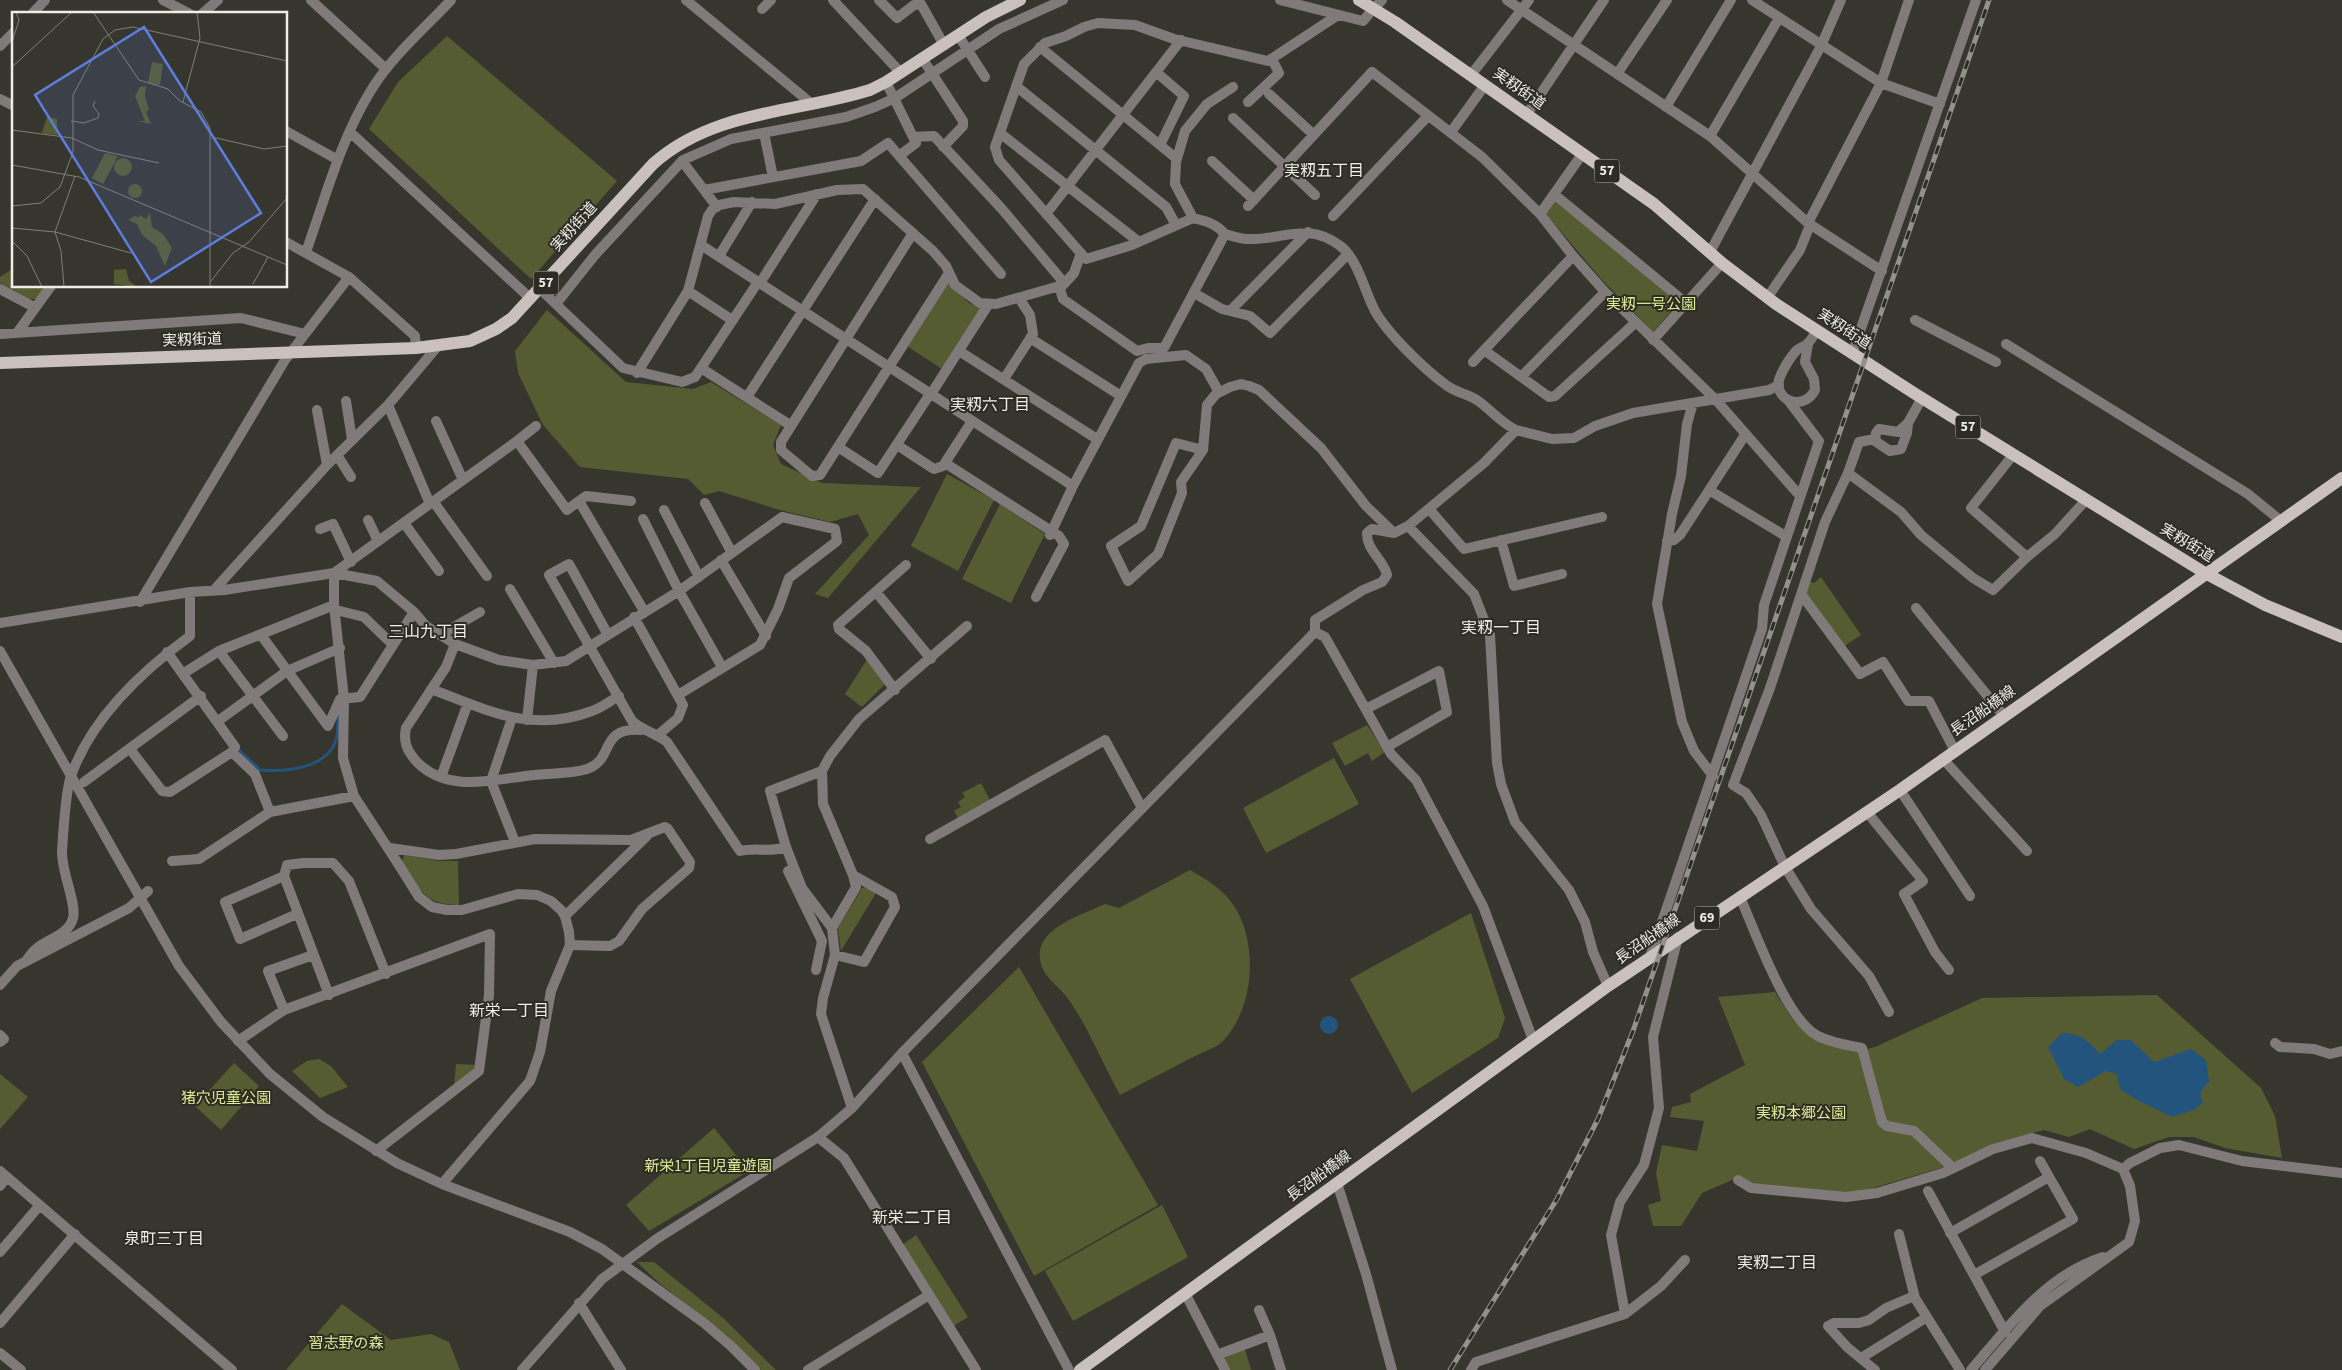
<svg xmlns="http://www.w3.org/2000/svg" width="2342" height="1370" font-family="'Source Sans 3','Noto Sans JP',sans-serif">
<style>
.green{fill:#555c31}
.water{fill:#23547d}
.lines{fill:none;stroke-linecap:round;stroke-linejoin:round}
.stream{stroke:#23547d;stroke-width:3}
.minor{stroke:#807b7a;stroke-width:10}
.tertiary{stroke:#807b7a;stroke-width:10}
.primary{stroke:#cac0be;stroke-width:12}
.rail-casing{stroke:#92918b;stroke-width:5}
.rail{stroke:#2d2c24;stroke-width:3;stroke-dasharray:9;stroke-linecap:butt}
.labels{text-anchor:middle;dominant-baseline:central;stroke-width:4;stroke-linejoin:round;paint-order:stroke}
.shield{fill:#2d2c24;stroke:#b4b3ad;stroke-width:1}
.shield-label{font-size:14px;font-weight:bold;fill:#eeede8}
.street-label{font-size:15px;fill:#eeede8;stroke:#2d2c24}
.park-label{font-size:15px;fill:#deee94;stroke:#2d2c24}
.neighbourhood-label{font-size:16px;fill:#eeede8;stroke:#2d2c24}
.inset-road{fill:none;stroke:#807f78;stroke-width:1}
.view{fill:#5c7edd;fill-opacity:0.15;stroke:#5c7edd;stroke-width:2.5}
.inset-edge{fill:none;stroke:#eeede8;stroke-width:2.5}
</style>
<rect width="100%" height="100%" fill="#37362e"/>
<path class="green" d="M447 36 617 181 531 279 369 129 398 82Z
M1556 199 1679 302 1653 332 1603 281 1546 214Z
M14 268V286H46L36 299H30L0 283V277Z
M948 281 969 303 982 307 942 369 907 346Z
M547 310 626 382 693 389 711 382 781 425 773 445 781 464 822 483 921 487 828 598 815 594 869 535 858 514 830 522 780 510 719 491 704 495 688 479 580 467 543 425 518 373 515 351Z
M947 474 994 500 958 571 911 546Z
M1000 504 1045 534 1011 603 962 579Z
M1821 577 1861 635 1843 647 1804 594 1808 581 1814 583Z
M868 658 885 684 862 707 845 694Z
M1367 725 1385 752 1372 761 1368 753 1345 766 1332 743Z
M1334 758 1359 804 1266 853 1243 808Z
M981 783 990 800 958 818 954 811 961 807 958 802 965 797 962 793Z
M404 855 439 861H458L459 905C424 905 420 889 402 862Z
M1190 870C1207 880 1223 889 1234 906 1259 944 1254 1010 1222 1042 1215 1048 1203 1052 1195 1056 1170 1069 1145 1082 1120 1095 1103 1064 1089 1029 1069 1000 1062 989 1047 980 1042 967 1028 930 1080 916 1105 904L1119 908Z
M866 887 876 893 841 951 838 928 862 888Z
M1471 913 1505 1018 1498 1038 1412 1093 1350 979Z
M1019 967 1158 1205 1034 1276 922 1062Z
M1775 992 1791 1017 1811 1037 1831 1046 1856 1052 1875 1047 1982 998 2157 995 2261 1088 2275 1116 2282 1158 2225 1148 2194 1137H2169L2134 1149 2090 1129 2069 1137 2044 1130 1993 1144 1954 1164 1863 1191 1845 1193 1752 1184 1739 1177 1702 1193 1681 1226H1653L1648 1205 1661 1201 1656 1173 1662 1145 1697 1151 1704 1121 1670 1117 1672 1107 1691 1102 1690 1094 1745 1065 1718 997Z
M319 1059 331 1066 348 1087 320 1098 292 1071 307 1061Z
M234 1063 259 1086 221 1130 195 1106Z
M456 1064 477 1065 476 1069 454 1085Z
M0 1074 28 1097 0 1129Z
M714 1128 749 1171 649 1231 626 1205Z
M1162 1205 1188 1257 1073 1321 1045 1271Z
M916 1235 968 1317 952 1327 902 1245Z
M637 1262H654L722 1317 776 1370H761L727 1336 659 1283Z
M342 1304 391 1340 431 1334 449 1342 460 1370H286Z
M1245 1349 1251 1370H1227L1222 1359Z"/>
<path class="water" d="M1320 1025a9 9 0 1 1 18 0a9 9 0 1 1-18 0Z
M2062 1033C2081 1034 2088 1040 2100 1054L2117 1040H2131L2154 1062 2191 1049 2206 1060 2209 1081 2200 1093 2203 1102 2194 1110 2172 1117 2135 1099 2120 1089 2117 1074 2106 1071 2078 1087 2064 1079 2048 1047Z"/>
<g class="lines">
<path class="stream" d="M239 750 260 770C286 772 330 769 337 736 338 729 338 720 338 713"/>
<path class="minor" d="M163 0 190 14
M311 0 386 69
M686 0 812 104
M879 0 897 18 914 5 921 4 944 45
M1280 0 1363 21 1374 8
M1507 0 1710 136 1808 223 1882 271
M1752 0 1881 83 1940 104
M762 9 771 0
M202 14 218 0
M958 35 985 77
M1040 47 1177 159
M922 58 963 121V126L943 147
M1156 72 1184 96 1160 145
M1617 74 1667 0
M1471 75 1529 0
M886 82 916 143 899 156
M1016 86 1166 207 1176 225
M1269 94 1314 135
M0 99 14 106
M1248 102 1279 73 1272 59
M1666 107 1731 0
M1527 114 1604 0
M1233 118 1315 195
M286 131 338 160
M350 132 531 299
M1451 132 1485 85
M764 133 773 177
M1000 133 1139 242
M1710 136 1779 18
M913 137 934 136 1002 209 1060 278 1063 285
M1583 153 1540 214 1573 256 1605 292 1716 400 1800 496
M682 161 717 207
M1212 161 1254 200
M704 190 861 161 888 143 1001 274
M1554 194 1686 303
M1248 206 1372 72 1482 157 1540 214
M1046 214 1181 40
M1333 216 1428 116
M1193 218 1132 245 1086 259 999 160 995 147 1024 64 1045 43 1066 36 1084 27 1098 23 1135 25 1174 39 1268 61 1338 15
M1808 223 1881 83 1909 0
M913 233 781 442V450L812 476 820 475 949 273
M1225 234C1215 223 1206 221 1193 218L1175 184 1176 162 1185 131 1207 104 1233 87
M286 242 349 277 415 336 416 348
M701 245 1073 486
M306 252C325 199 340 141 370 92 390 58 424 29 451 0
M1710 252 1821 46 1841 0
M719 256 752 202
M760 283 817 194
M1059 286 1063 299 1137 351 1148 348H1164L1225 234C1232 236 1240 239 1247 239 1282 241 1306 221 1339 245 1358 258 1365 293 1375 311 1388 334 1424 369 1446 385 1455 392 1467 394 1477 400 1490 409 1501 423 1516 430
M0 289 34 307
M540 289 623 368 682 382 695 377 758 282
M688 291 732 320
M1194 293 1222 309 1250 316 1270 333 1347 255
M1767 298 1800 250 1810 225
M556 304 595 255 683 160 731 139 846 117 875 107 895 98 999 29 1063 0
M1230 311 1308 232
M1915 320 1996 362
M17 333 51 286
M0 334 241 318 305 334
M1030 338 1121 396
M1653 340 1722 263
M2006 344 2248 494 2281 521
M1484 350 1549 397 1555 396 1635 323
M959 351 1097 439
M1852 354 1976 0
M1473 362 1573 256
M701 368 790 425
M637 373 688 291 708 216 712 210 719 205 734 202 775 204 837 190 863 189 933 251 946 266 955 285 980 303 996 304 1063 285 1074 273 1081 253
M1521 377 1605 292
M1004 379 1033 334 1030 315 1019 298
M931 394 988 305
M747 397 875 199
M346 401 352 439
M1693 403 1687 424 1681 476 1672 514 1657 604 1682 722 1694 751 1713 776
M388 405 430 504
M317 410 327 465
M436 421 463 480
M1908 423 1907 433 1901 449 1890 451 1875 441 1876 433 1879 429 1898 432Z
M1875 439 1859 442 1848 473 1825 522 1770 688 1733 785 1746 793 1761 815 1785 867 1811 909 1869 976 1889 1012
M517 441 536 426
M897 445 934 469 943 466 972 421
M838 447 878 473 930 394
M1203 450 1176 443 1141 526 1111 546 1128 581 1158 554 1182 493 1181 482 1203 450 1207 405 1216 394 1230 387 1241 384 1249 386 1259 390 1321 448 1366 506 1394 533
M337 455 351 477
M2013 455 1971 508 2027 557 2055 534 2086 500
M945 463 1045 527 1059 536 1064 544 1036 597
M1848 473 1901 512 1921 535 1973 578 1993 590 2027 557
M1709 490 1787 537
M433 501 487 576
M579 501 586 496 631 501
M705 503 732 553
M1429 509 1464 549 1602 517
M664 510 699 577
M643 519 679 591 722 667
M368 520 378 541
M404 523 439 571
M1408 526 1474 594 1490 635 1497 763 1501 784 1515 822 1569 890 1585 922 1593 952 1608 986
M320 529 333 524 351 562
M1050 535 1073 486 1139 363 1146 359 1186 355 1206 369 1219 392
M1501 540 1514 586 1562 574
M1667 541 1674 540 1680 535 1745 435
M721 560 766 636
M510 589 554 663
M214 590 327 465 388 405 437 347
M876 592 931 659
M1801 594 1860 674 1883 662 1908 701H1929L1955 751
M140 602 285 360 349 277
M1916 608 2004 716
M336 610 364 617 393 645
M634 617 683 705 678 718 658 735
M0 623 190 592 224 590 334 573 377 581 414 612 426 626 455 644 499 660 533 665 566 661 679 591 782 517 835 529 837 541 789 578 778 609 760 645 678 695
M261 635 328 726 340 699 360 697 414 612
M440 635 480 612
M608 635 569 564 549 575 632 721C643 731 656 733 667 742L740 851C757 847 771 853 786 847
M455 644 446 667 406 728C403 742 407 751 417 762 448 794 495 779 534 775 550 773 572 774 587 769 615 760 598 727 641 730
M219 651 283 736
M167 652 235 747 232 752
M184 673 219 651 334 605
M431 689C487 710 531 734 592 711 601 708 610 701 619 696
M895 690 866 651 839 629 838 625 906 565
M1366 709 1439 671 1447 712 1387 747
M512 718 491 781 515 842
M527 720 533 665
M218 721 287 671 340 648
M130 749 162 791 170 792 232 752 255 774 270 812
M1943 759 2027 851
M822 771 770 791 786 847 802 888 832 928
M441 777 468 703
M84 782 201 696
M1900 790 1970 896
M1867 812 1923 881 1904 894 1935 952 1949 970
M930 839 1105 740 1142 808
M390 848 439 855 456 854 535 839 631 840 665 827 668 829 690 862 689 868 642 909 619 941 610 946 570 945
M172 861 199 859 270 812 354 796
M397 862 354 796 343 758 344 699 334 605V573L517 441 567 510 579 501 644 611
M788 871 822 941 816 970
M284 876 225 902 240 939 297 914
M1740 897C1755 931 1786 1020 1818 1036 1831 1043 1847 1045 1862 1048L1882 1122 1887 1126 1914 1131 1953 1168
M565 916 647 836
M835 955 864 962 895 907 892 897 853 875
M1650 957 1762 629 1764 605 1819 441 1788 400
M26 961C29 957 32 952 36 949 47 939 69 935 73 918 77 904 61 871 62 851 63 835 66 789 71 776 91 719 142 671 190 636V592
M0 985 17 966 129 908 148 891
M329 995 284 876 287 865 303 863H333L349 881 386 974
M284 1010 268 971 313 955
M0 1035 4 1039 0 1042
M1533 1040 1483 906 1416 780 1391 754 1325 637 1315 632V620L1363 590 1382 582 1387 575C1384 560 1366 550 1367 533L1372 529 1394 533 1408 526 1484 463 1516 430 1552 439 1574 438 1595 426 1633 413 1769 390 1779 385
M238 1041 284 1010 490 934 489 995 479 1071 376 1151
M2275 1043 2280 1047 2314 1049 2330 1054 2342 1051
M902 1053 1069 1370
M852 1108 821 1014 823 998 835 955 832 928 856 887 853 875 823 804 822 771 830 756 859 719 967 626
M818 1137 844 1158 976 1370
M2123 1169 2130 1163 2160 1148 2179 1145 2242 1161 2342 1173
M0 1171 232 1370
M1738 1180 1751 1188 1846 1197 1877 1193 1943 1173 1993 1149 2032 1138 2086 1153 2123 1169 2130 1186 2135 1221 2129 1242 2040 1306 1985 1370
M1337 1183 1366 1274 1392 1370
M0 1186 7 1177
M1928 1191 2005 1332
M1950 1233 2049 1177
M1899 1234 1915 1298 1960 1370
M0 1252 40 1205
M1974 1275 2073 1219 2040 1161
M1185 1293 1225 1370
M579 1303 621 1370
M1259 1310 1270 1335
M1625 1314 1611 1235 1620 1202 1644 1165 1659 1108 1653 1037 1678 937
M0 1323 75 1234
M0 1353 21 1370
M1217 1355 1270 1335 1281 1370
M1861 1358 1927 1317
M808 1370 929 1295
M1471 1370 1476 1362 1625 1314 1661 1286 1685 1260
M1875 1370 1847 1347 1828 1326 1834 1323H1859L1869 1320 1886 1308 1914 1296
M1971 1370C2009 1326 2046 1275 2103 1257"/>
<path class="tertiary" d="M833 0 901 73
M1374 8 1382 0
M32 14 45 0
M0 46 14 32
M1808 344 1805 362 1814 379 1815 390C1802 414 1771 398 1780 377 1783 369 1791 356 1797 350 1800 347 1804 347 1807 344 1811 341 1814 335 1816 331
M1908 423 1922 398
M0 651 179 966 221 1022 270 1074 323 1117 397 1163 442 1184 570 1232 602 1249 704 1323 731 1346 755 1370
M397 862 419 897 432 907 447 910H462L518 894 537 895 551 901 561 910 565 916 569 932 570 945 551 991 540 1052 530 1081 442 1184
M522 1370 602 1279 658 1238 818 1137 852 1108 902 1053 1315 632"/>
<path class="primary" d="M1359 0 1395 22 1654 204 1722 263 1776 304 1917 395 2205 573 2265 605 2342 637
M0 363 416 348 470 341 496 329 512 318 653 164C713 110 796 113 870 90L886 82 986 17 1020 0
M1080 1370 1608 986 1900 790 2342 478"/>
<defs>
<path id="rail" d="M1450 1370 1557 1199 1598 1119 1633 1031 1989 0"/>
</defs>
<use href="#rail" class="rail-casing"/>
<use href="#rail" class="rail"/>
</g>
<g class="labels">
<g class="shield">
<rect x="1594.5" y="159.5" width="25" height="23" rx="4"/>
<rect x="533.5" y="271.5" width="25" height="23" rx="4"/>
<rect x="1955.5" y="415.5" width="25" height="23" rx="4"/>
<rect x="1694.5" y="906.5" width="25" height="23" rx="4"/>
</g>
<g class="shield-label">
<text x="1607" y="171">57</text>
<text x="546" y="283">57</text>
<text x="1968" y="427">57</text>
<text x="1707" y="918">69</text>
</g>
<g class="street-label">
<text transform="translate(1519 89) rotate(35)">実籾街道</text>
<text transform="translate(574 227) rotate(-48)">実籾街道</text>
<text transform="translate(1844 329) rotate(33)">実籾街道</text>
<text transform="translate(192 340) rotate(-2)">実籾街道</text>
<text transform="translate(2187 543) rotate(31)">実籾街道</text>
<text transform="translate(1983 711) rotate(-35)">長沼船橋線</text>
<text transform="translate(1648 939) rotate(-35)">長沼船橋線</text>
<text transform="translate(1319 1176) rotate(-36)">長沼船橋線</text>
</g>
<g class="park-label">
<text x="1651" y="304">実籾一号公園</text>
<text x="226" y="1098">猪穴児童公園</text>
<text x="1801" y="1113">実籾本郷公園</text>
<text x="708" y="1166">新栄1丁目児童遊園</text>
<text x="346" y="1343">習志野の森</text>
</g>
<g class="neighbourhood-label">
<text x="1324" y="171">実籾五丁目</text>
<text x="990" y="405">実籾六丁目</text>
<text x="1501" y="628">実籾一丁目</text>
<text x="428" y="632">三山九丁目</text>
<text x="509" y="1011">新栄一丁目</text>
<text x="912" y="1218">新栄二丁目</text>
<text x="164" y="1239">泉町三丁目</text>
<text x="1777" y="1263">実籾二丁目</text>
</g>
</g>
<g transform="translate(12 12)">
<rect width="275" height="275" fill="#37362e"/>
<path d="M140 50 151 52 148 73 136 71ZM134 74 133 84 137 98 134 100 139 112 125 109H133L123 84 128 75ZM35 105 45 107V123L30 121ZM93 141 106 144 91 172 80 166ZM102 155a9 9 0 1 1 18 0a9 9 0 1 1-18 0ZM116 179a7 7 0 1 1 14 0a7 7 0 1 1-14 0ZM138 201 140 215 151 222 160 236 153 254 144 234 130 223 125 212 116 208 123 204 127 206V203L134 207ZM114 257 117 269 125 275 102 272V258Z" fill="#555c31"/>
<path class="inset-road" d="M81 0 127 68 156 77 168 89 189 100 198 116V275M0 30 7 8 4 0M0 55 60 0M171 90 188 26 185 0M59 109 72 111 86 106 87 102 81 94 83 89M0 118 60 126 86 138 147 151M200 125 252 137 275 134M0 153 67 165 275 253M0 194 29 191 48 175 61 140V83L91 27 103 18 121 15 275 49M0 216 43 220 119 241M0 229 15 244 30 275M199 269 221 241 237 230 275 186M241 272 256 245M52 275 49 239 43 220 63 164"/>
<path class="view" d="M132 15 249 201 139 270 23 83Z"/>
<rect width="275" height="275" class="inset-edge"/>
</g>
</svg>
